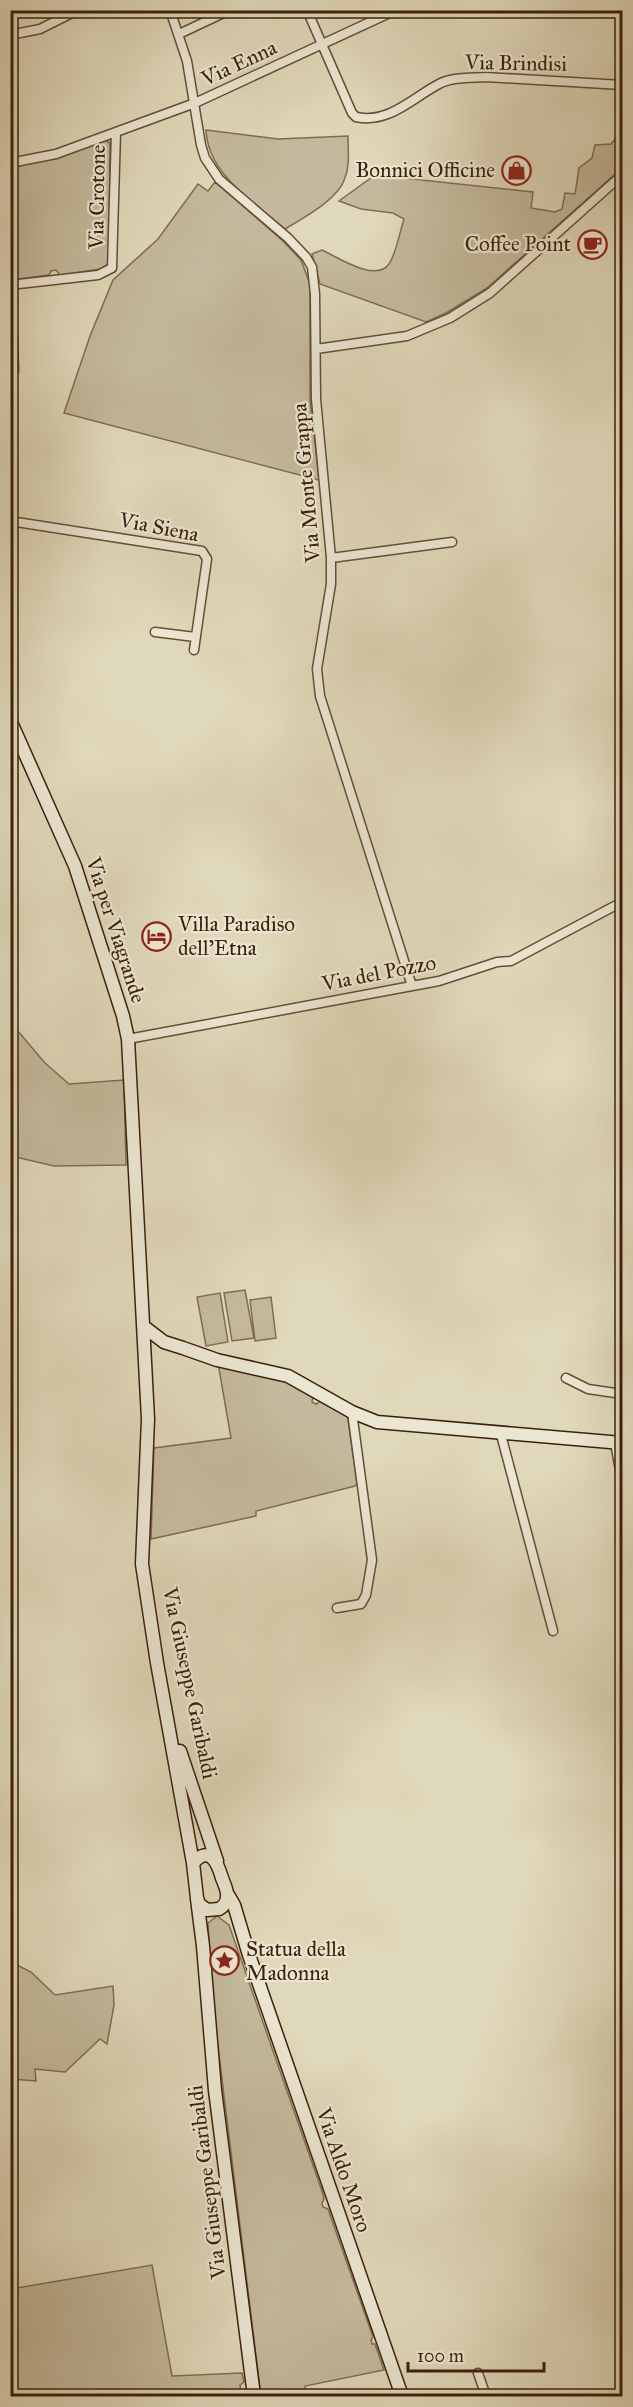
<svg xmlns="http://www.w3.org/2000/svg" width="633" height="2407" font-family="'IM FELL Great Primer',serif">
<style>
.green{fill:#c4b99c;stroke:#806c52;stroke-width:1.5}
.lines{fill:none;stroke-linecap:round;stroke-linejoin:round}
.street-casing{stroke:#654e35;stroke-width:11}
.secondary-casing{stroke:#3c2009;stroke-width:15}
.street{stroke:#ebe6d2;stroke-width:8}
.secondary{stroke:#ebe6d2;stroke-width:12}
.labels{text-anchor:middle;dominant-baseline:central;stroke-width:4.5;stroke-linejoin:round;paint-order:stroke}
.street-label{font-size:21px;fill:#3c2009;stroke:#ebe6d2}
.poi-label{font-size:21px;fill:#3c2009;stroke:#ebe6d2;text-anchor:end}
</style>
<rect width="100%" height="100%" fill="#e0d8ba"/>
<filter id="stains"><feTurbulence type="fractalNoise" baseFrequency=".00333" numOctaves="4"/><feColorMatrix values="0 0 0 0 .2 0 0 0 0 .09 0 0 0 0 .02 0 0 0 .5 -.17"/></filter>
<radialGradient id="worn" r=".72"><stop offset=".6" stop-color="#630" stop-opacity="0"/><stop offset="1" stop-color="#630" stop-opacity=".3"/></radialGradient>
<path class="green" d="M206 130 278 139 348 136C348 150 350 165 345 178 339 199 303 218 285 229 254 202 208 175 206 130Z
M619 134H622V168L487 288 446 313 426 322 320 284 312 254 322 250C337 257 376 283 389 264 396 254 400 231 404 219L393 213 361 209 339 201 375 175 533 192 531 208 555 212 562 209 565 193 575 194 579 168 592 158 595 145 611 144Z
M105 140 110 143 109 263 101 269 60 275 56 270 51 271 49 275 11 280 10 167 60 157Z
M215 182 283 241 301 260 310 284V399L319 480 64 413 90 336 113 280 158 239 198 184 208 191Z
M11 1023 45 1063 69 1084 124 1080 126 1165 54 1166 11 1156Z
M245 1290 254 1338 232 1341 224 1293Z
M220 1293 228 1342 206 1346 197 1297Z
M271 1297 276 1338 255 1341 250 1300Z
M218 1363 286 1379 313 1396 312 1402 316 1404 320 1401 347 1413 357 1483 355 1486 256 1511V1516L151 1539 154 1448 231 1438Z
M217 1916 229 1925 323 2194 324 2199 322 2203 323 2207 328 2209 373 2337 371 2340 372 2344H375L384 2370 305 2386 306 2396H261L260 2388 212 1998 208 1923Z
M11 1962 31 1972 55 1995 113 1986 114 2005 107 2044 100 2039 65 2072 35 2069 36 2081 11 2079Z
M152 2265 172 2376 242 2373 244 2382 240 2385 241 2393 246 2392 247 2396H11V2289Z"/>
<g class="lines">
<defs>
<path id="street" d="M170 10 187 61 201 145 205 158 219 179 288 238 306 257 312 267 315 294 316 399 331 558V584L317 669 320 696 412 986
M307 10 352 113 356 117C389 124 412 98 439 84 452 77 470 78 486 77L622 85
M179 34 230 10
M10 35 40 29 78 10
M10 163 56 154 195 103 396 10
M10 285 98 275 112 268 116 132
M11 285 14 371
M316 349 407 336 450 318 490 293 622 175
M10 521 202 551 207 559 194 650
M331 558 452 542
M155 632 195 637
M128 1039 412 986 439 981 497 962 511 961 622 902
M566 1378 588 1389 622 1394
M500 1431 553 1631
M615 1443 622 1481
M337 1608 361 1604 366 1595 372 1560 352 1412
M478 2373 486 2396"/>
<path id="secondary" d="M10 720 75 866 123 1016 128 1039 148 1419 142 1564 157 1663 193 1863 197 1898 199 1904 207 1910 219 1909C224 1906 227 1903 227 1897 228 1891 224 1884 222 1878 218 1864 210 1844 193 1863
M143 1326 164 1342 183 1348 217 1360 288 1376 352 1412 377 1422 622 1443
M180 1751 217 1861
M227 1893 234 1905 249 1955 402 2396
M197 1899 203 1946 215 2090 254 2396"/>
</defs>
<use href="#street" class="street-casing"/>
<use href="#secondary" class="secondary-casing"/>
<use href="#street" class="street"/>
<use href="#secondary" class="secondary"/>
</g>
<defs>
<symbol id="shop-ring" viewBox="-11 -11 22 22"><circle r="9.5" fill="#ebe6d2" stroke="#8f2418" stroke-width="1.5"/><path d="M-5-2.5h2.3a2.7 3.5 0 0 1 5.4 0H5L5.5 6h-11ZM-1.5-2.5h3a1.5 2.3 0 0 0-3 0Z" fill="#8f2418"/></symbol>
<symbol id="cafe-ring" viewBox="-11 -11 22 22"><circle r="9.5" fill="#ebe6d2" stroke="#8f2418" stroke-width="1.5"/><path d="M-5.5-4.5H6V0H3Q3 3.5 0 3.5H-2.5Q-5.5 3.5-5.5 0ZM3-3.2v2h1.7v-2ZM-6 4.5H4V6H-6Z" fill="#8f2418"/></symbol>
<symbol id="hotel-ring" viewBox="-11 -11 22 22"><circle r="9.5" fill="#ebe6d2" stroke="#8f2418" stroke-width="1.5"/><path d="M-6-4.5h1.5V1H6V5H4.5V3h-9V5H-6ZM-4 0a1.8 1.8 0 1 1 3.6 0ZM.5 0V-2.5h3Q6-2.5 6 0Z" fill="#8f2418"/></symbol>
<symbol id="sight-ring" viewBox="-11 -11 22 22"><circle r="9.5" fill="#ebe6d2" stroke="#8f2418" stroke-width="1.5"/><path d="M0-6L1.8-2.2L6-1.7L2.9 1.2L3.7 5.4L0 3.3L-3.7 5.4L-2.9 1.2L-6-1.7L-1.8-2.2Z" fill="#8f2418"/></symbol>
</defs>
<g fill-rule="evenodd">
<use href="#shop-ring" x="500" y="154" width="33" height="33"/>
<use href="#cafe-ring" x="576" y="228" width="33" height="33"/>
<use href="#hotel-ring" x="140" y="920" width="33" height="33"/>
<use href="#sight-ring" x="208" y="1944" width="33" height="33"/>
</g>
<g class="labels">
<g class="street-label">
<text transform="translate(239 63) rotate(-25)">Via Enna</text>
<text transform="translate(516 63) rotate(1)">Via Brindisi</text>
<text transform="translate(97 197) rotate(-89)">Via Crotone</text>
<text transform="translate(306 483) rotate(-95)">Via Monte Grappa</text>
<text transform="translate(159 527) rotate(11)">Via Siena</text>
<text transform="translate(116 930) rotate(72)">Via per Viagrande</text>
<text transform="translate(379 973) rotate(-11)">Via del Pozzo</text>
<text transform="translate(190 1683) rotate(78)">Via Giuseppe Garibaldi</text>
<text transform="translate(344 2170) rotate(71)">Via Aldo Moro</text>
<text transform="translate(207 2182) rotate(-97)">Via Giuseppe Garibaldi</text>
</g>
<g class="poi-label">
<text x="495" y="170">Bonnici Officine</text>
<text x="571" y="244">Coffee Point</text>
<text x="178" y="924" text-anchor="start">Villa Paradiso<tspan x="178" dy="24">dell'Etna</tspan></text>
<text x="246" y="1949" text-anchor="start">Statua della<tspan x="246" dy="24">Madonna</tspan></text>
</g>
</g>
<rect width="633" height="2407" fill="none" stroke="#e0d8ba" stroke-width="36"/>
<rect x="12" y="12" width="609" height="2383" fill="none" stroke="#3c2009" stroke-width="3"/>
<rect x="18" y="18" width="597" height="2371" fill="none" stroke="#3c2009" stroke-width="1.5"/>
<path d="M408 2362v9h136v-9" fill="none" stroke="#3c2009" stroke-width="3"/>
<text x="417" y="2362" font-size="18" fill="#3c2009" stroke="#ebe6d2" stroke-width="4.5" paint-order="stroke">100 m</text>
<rect width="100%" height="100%" filter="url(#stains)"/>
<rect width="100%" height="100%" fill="url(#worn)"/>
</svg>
